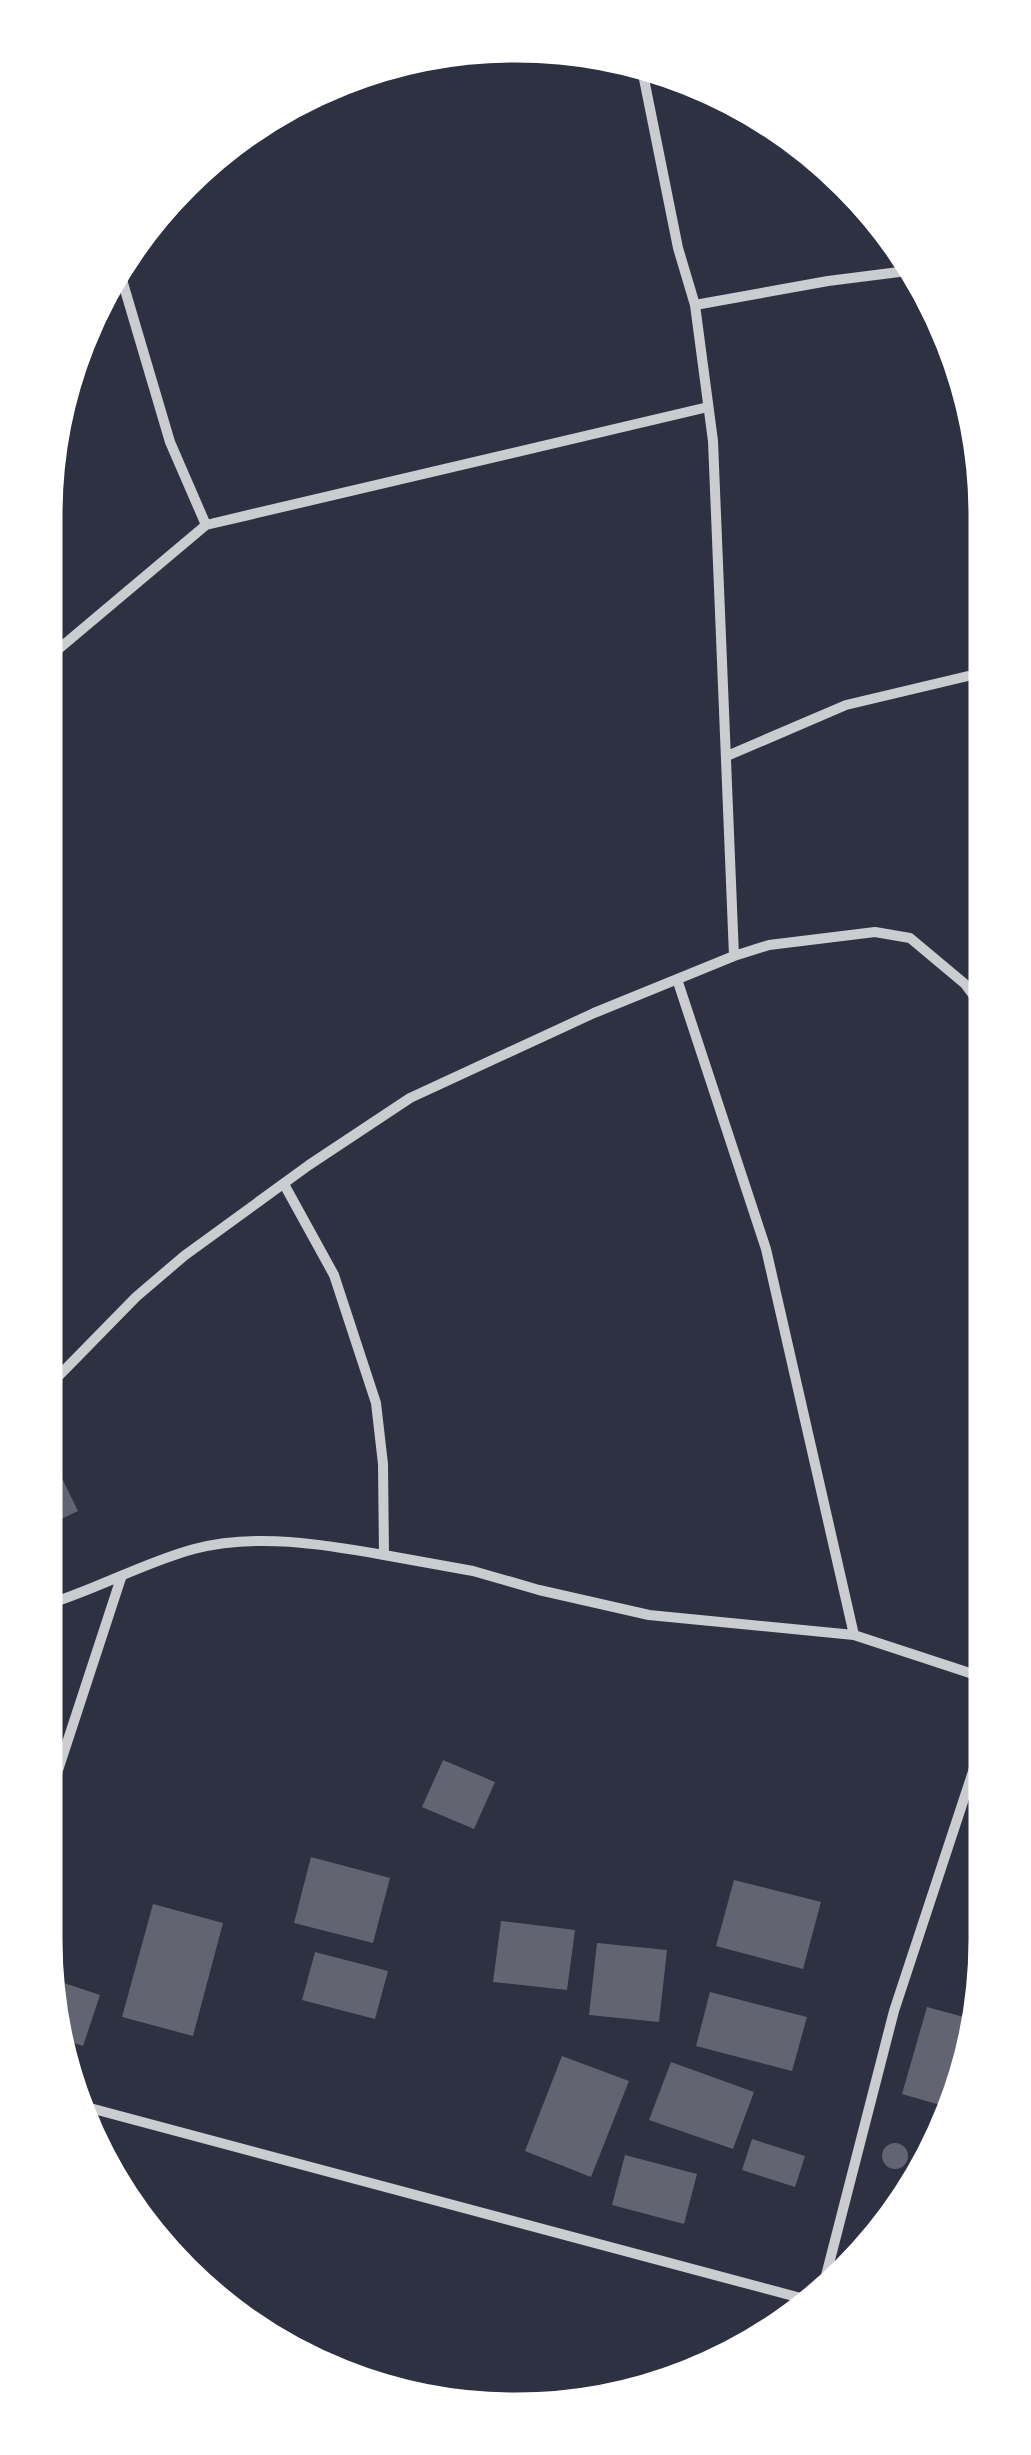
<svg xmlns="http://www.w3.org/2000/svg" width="1031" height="2455" font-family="Ubuntu,sans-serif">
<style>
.building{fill:#626471}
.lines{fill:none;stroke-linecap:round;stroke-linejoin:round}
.minor{stroke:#caccd0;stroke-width:10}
.rim{fill:none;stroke:#fff;stroke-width:5}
</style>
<rect width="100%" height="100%" fill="#2d3142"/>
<path class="building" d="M53 1460 78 1511 42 1528V1465Z
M443 1760 495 1782 474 1829 422 1807Z
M311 1857 390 1878 373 1943 294 1923Z
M734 1880 821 1902 803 1969 716 1946Z
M153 1904 223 1923 193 2036 122 2017Z
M501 1921 575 1930 567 1990 493 1982Z
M597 1943 667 1950 659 2022 589 2015Z
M315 1952 388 1971 375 2019 302 2000Z
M49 1978 100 1995 83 2046 59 2038Z
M710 1992 807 2017 792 2071 696 2046Z
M927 2007 975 2020 964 2091 954 2109 902 2094Z
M562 2056 629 2081 591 2177 525 2151Z
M671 2062 754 2092 733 2149 649 2120Z
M752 2139 805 2156 795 2187 742 2170Z
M882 2156a13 13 0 1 1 26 0a13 13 0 1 1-26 0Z
M625 2155 697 2174 684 2224 612 2205Z"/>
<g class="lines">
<path class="minor" d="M641 64 678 248 695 305 713 441 734 956
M120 273 170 442 206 525 708 407
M695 305 828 281 915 270
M42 663 206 525
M727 756 846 705 985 672
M677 979 766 1249 854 1635
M285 1186 334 1275 376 1403 383 1464 384 1555 473 1571 539 1590 649 1615 854 1635 988 1679
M42 1393 136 1297 184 1256 309 1165 410 1098 594 1013 734 956 769 945 875 932 910 938 965 984 986 1012
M42 1606C94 1591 142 1563 194 1549 256 1533 322 1544 384 1555
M42 1819 121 1578
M75 2104 812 2301
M822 2291 894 2011 988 1726"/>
</g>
<path d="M0 0H1031V2455H0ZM515 60H516A455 455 0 0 1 971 515V1940A455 455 0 0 1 516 2395H515A455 455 0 0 1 60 1940V515A455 455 0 0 1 515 60Z" fill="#fff" fill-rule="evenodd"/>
<path class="rim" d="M515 60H516A455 455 0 0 1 971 515V1940A455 455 0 0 1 516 2395H515A455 455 0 0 1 60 1940V515A455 455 0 0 1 515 60Z"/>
</svg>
